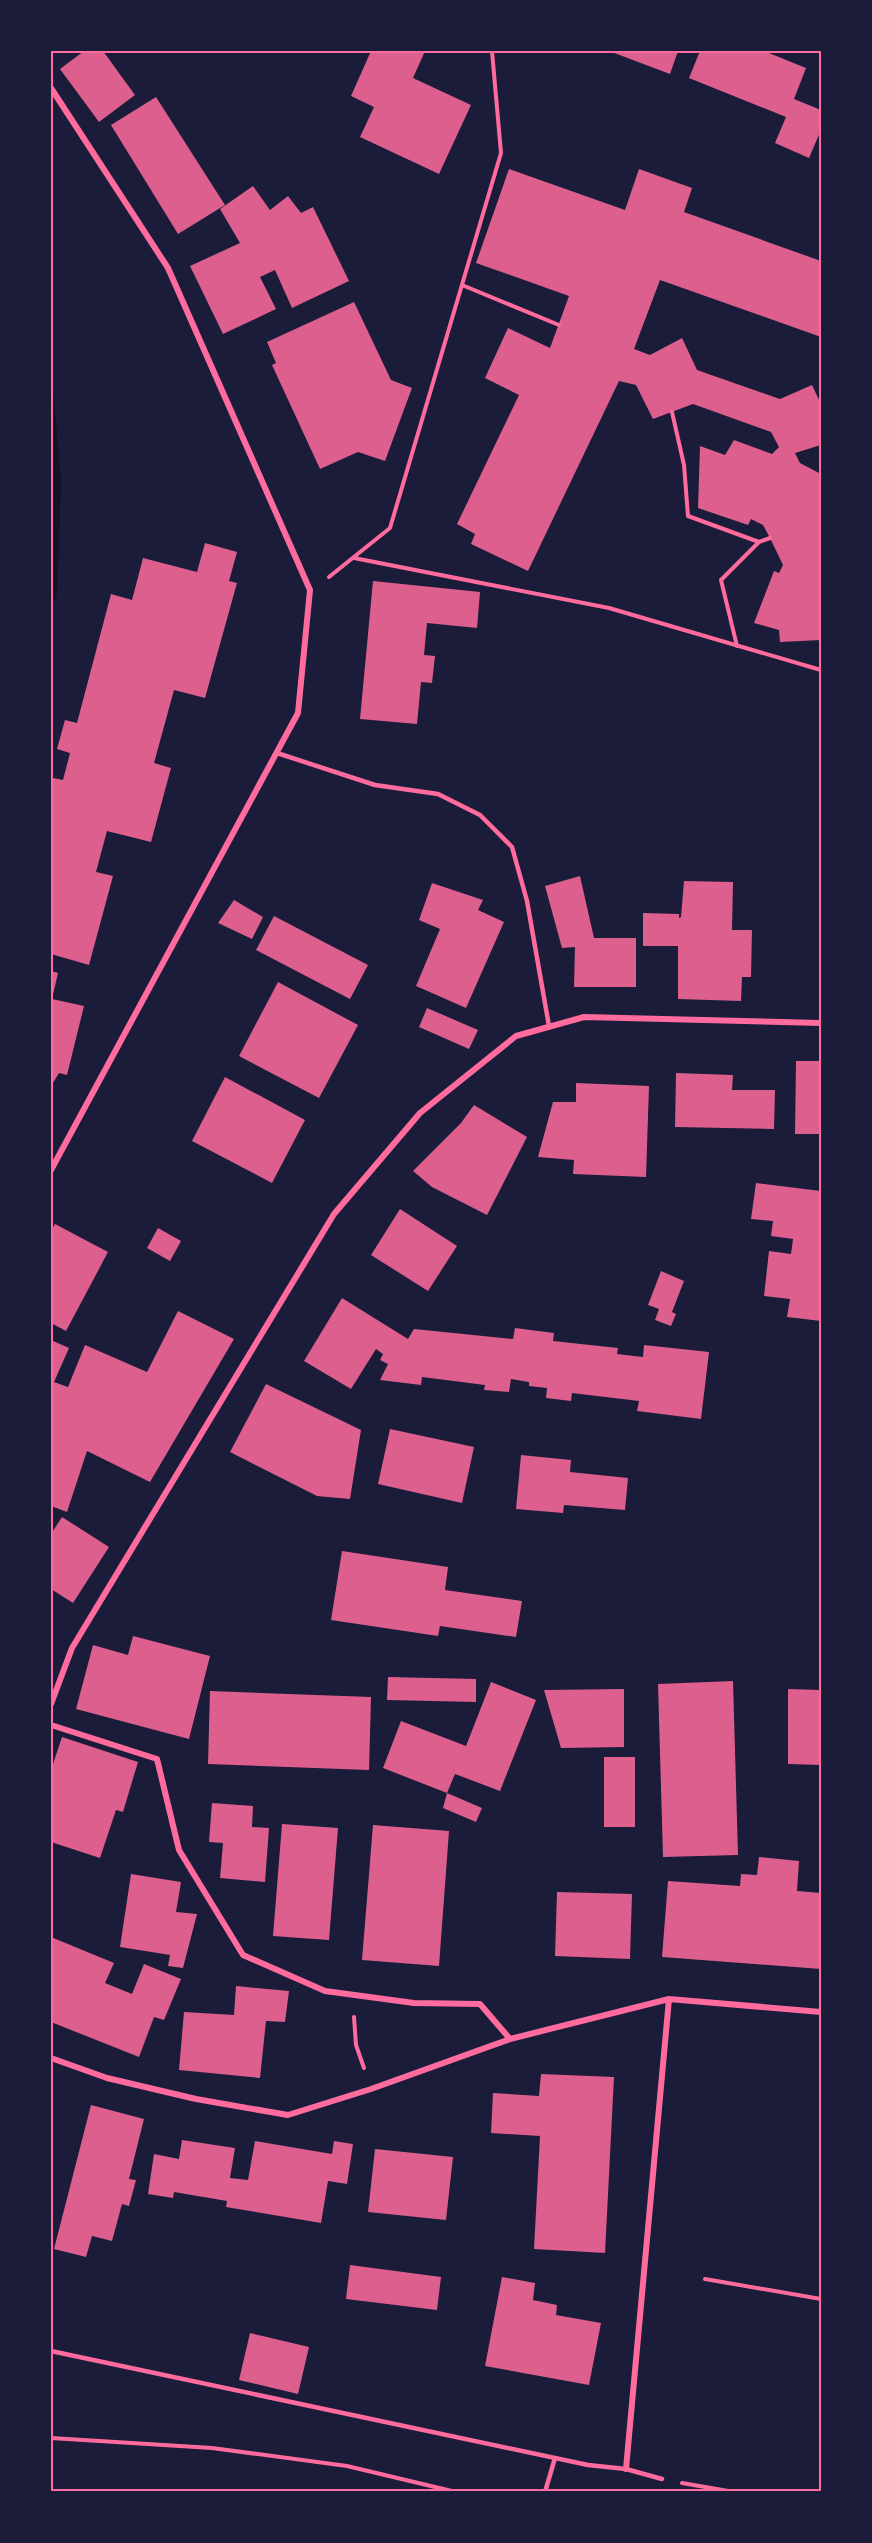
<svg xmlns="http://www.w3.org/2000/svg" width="872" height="2543" font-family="Overpass,sans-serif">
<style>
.water{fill:#12122b}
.building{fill:#dd5f8e}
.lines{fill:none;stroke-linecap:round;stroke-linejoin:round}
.path{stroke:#ff6b9d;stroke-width:4}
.service{stroke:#ff6b9d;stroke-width:4.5}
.minor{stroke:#ff6b9d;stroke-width:6}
.neatline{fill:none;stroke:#ff6b9d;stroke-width:2}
</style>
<rect width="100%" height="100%" fill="#1b1b3a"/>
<path class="water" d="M51 366 61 480 57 594 51 607Z"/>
<path class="building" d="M84 51H103L135 95 99 122 60 69Z
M371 51H425L413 78 471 105 439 174 360 137 374 107 351 96Z
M609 51H678L670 74Z
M700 51H764L806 68 794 99 821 110V130L809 158 775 143 786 117 689 78Z
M156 97 225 205 178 234 111 125Z
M509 169 625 210 639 169 692 188 684 212 821 261V337L660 280 634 349 650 355 682 338 697 370 780 399 812 385 821 404V445L795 453 800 463 821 474V640L780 642 779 630 754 623 774 571 779 573 783 565 770 538 763 525 751 519 748 525 698 508 700 446 725 455 734 440 772 454 779 447 771 432 693 404 653 419 636 385 619 381 528 571 471 544 475 534 457 524 519 395 485 378 508 328 550 348 569 296 476 263Z
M253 186 270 210 288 196 301 213 313 207 349 281 292 308 275 270 260 277 276 309 223 334 190 266 240 243 220 209Z
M354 302 391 380 412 388 385 461 358 452 320 469 272 365 276 363 267 342Z
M205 543 237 552 229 581 237 583 205 698 174 690 154 763 171 768 151 842 107 831 96 872 113 876 89 965 51 954V786L53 778 63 780 70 753 57 749 65 720 77 723 111 594 132 600 143 558 197 572Z
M373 581 480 592 477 628 427 623 424 655 435 656 432 683 421 682 417 724 360 719Z
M580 876 594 938H636V987H574L575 947 562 948 545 886Z
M684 881 733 882 732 930H752L751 977H742L741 1001 678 999V946H643V913L679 914V918L681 917Z
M432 883 483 900 478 910 504 922 466 1008 416 986 440 929 419 920Z
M234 900 263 917 252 939 218 923Z
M274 916 368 965 350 999 256 950Z
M51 971 58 973 52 999 84 1006 67 1075 59 1073 51 1086Z
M278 982 358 1025 319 1098 239 1056Z
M427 1008 478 1030 469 1049 419 1027Z
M796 1061H821V1134H795Z
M676 1073 733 1075 732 1090H775L774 1129 675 1127Z
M225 1077 305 1120 272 1183 192 1141Z
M576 1083 649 1086 646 1177 573 1174 574 1160 538 1157 553 1102H576Z
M474 1105 527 1137 487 1215 432 1187 413 1171 461 1123Z
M756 1183 821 1191V1321L787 1317 790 1299 764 1296 769 1251 791 1254 793 1239 771 1236 773 1221 751 1219Z
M400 1209 457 1246 428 1291 371 1255Z
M55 1224 108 1252 66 1331 51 1323V1231Z
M158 1228 181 1241 170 1261 147 1248Z
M661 1271 684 1281 672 1312 676 1314 671 1326 655 1320 659 1309 648 1305Z
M342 1298 408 1339 414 1329 513 1339 515 1328 554 1333 553 1341 618 1348 617 1354 643 1357 644 1345 709 1352 701 1419 637 1411 639 1401 572 1393 571 1401 546 1398 547 1388 529 1386V1382L511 1379 509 1392 484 1390 485 1385 422 1377 421 1385 380 1380 388 1364 380 1360 383 1354 376 1349 351 1389 304 1361Z
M178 1311 234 1339 150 1482 87 1451 67 1512 51 1506V1340L69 1348 54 1382 68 1387 85 1345 147 1372Z
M266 1384 361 1430 350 1499 317 1496 230 1452Z
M390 1429 474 1447 462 1503 378 1484Z
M521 1455 571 1460 570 1472 628 1478 625 1510 564 1505 563 1513 516 1509Z
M62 1517 109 1547 73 1603 51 1589V1534Z
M342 1551 448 1567 445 1590 522 1601 516 1637 440 1626 438 1636 331 1620Z
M133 1636 210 1656 189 1739 76 1709 93 1645 128 1655Z
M388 1677 476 1679V1702L387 1700Z
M733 1681 738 1855 663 1857 658 1684Z
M491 1682 536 1700 500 1791 455 1774 447 1793 482 1808 476 1822 443 1808 447 1793 383 1768 401 1721 466 1746Z
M624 1689V1747L561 1748 544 1690Z
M788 1689 821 1690V1765L788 1764Z
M210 1691 371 1697 369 1770 208 1764Z
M62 1737 138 1762 123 1812 116 1810 100 1858 51 1842V1770Z
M604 1757H635V1827H604Z
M212 1803 253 1806 252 1827 269 1828 265 1882 220 1878 223 1843 209 1842Z
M282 1824 338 1828 329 1940 273 1936Z
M373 1825 449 1831 439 1966 362 1960Z
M759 1857 799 1861 797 1891 821 1893V1969L662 1957 668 1881 740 1886 741 1874 757 1875Z
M131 1874 181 1882 176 1912 197 1914 183 1968 168 1966 170 1955 120 1947Z
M557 1892 632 1894 630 1959 555 1956Z
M51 1937 114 1963 105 1983 132 1994 144 1964 181 1979 164 2020 154 2017 139 2057 51 2022Z
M236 1986 289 1991 285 2022 266 2021 260 2078 179 2070 184 2012 234 2015Z
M541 2074 614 2077 605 2253 534 2249 540 2136 491 2133 493 2093 539 2096Z
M91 2105 144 2119 129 2179 136 2180 129 2206 122 2204 112 2241 92 2236 86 2257 54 2249Z
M182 2140 235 2148 230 2178 248 2180 255 2141 332 2154 334 2141 353 2144 347 2184 328 2181 321 2223 226 2207 227 2201 174 2192 173 2198 148 2194 154 2154 179 2159Z
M375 2149 453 2157 446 2220 368 2212Z
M350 2265 441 2277 437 2310 346 2299Z
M502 2277 535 2283 533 2300 557 2305 556 2315 601 2323 589 2385 485 2366Z
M250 2333 309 2347 298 2394 239 2380Z"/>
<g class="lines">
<path class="path" d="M462 285 559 325
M672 412 684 465 688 516 759 542 770 538
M354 558 609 608 821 670
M329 577 390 528 501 153 492 51
M737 646 721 580 759 542
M354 2017 356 2045 364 2068
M705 2279 821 2299
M51 2438 212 2448 347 2466 456 2492
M682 2483 734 2492"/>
<path class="service" d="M277 753 375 785 438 794 480 815 512 847 527 901 549 1026
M51 2351 588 2465 626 2469 662 2479
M545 2492 555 2458"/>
<path class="minor" d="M51 88 168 268 310 590 298 713 51 1170
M51 1704 72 1648 334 1214 420 1113 516 1036 584 1017 821 1023
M51 1725 157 1759 179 1850 243 1955 325 1991 414 2003 480 2004 510 2039
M51 2058 107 2078 196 2099 288 2115 371 2089 510 2039 669 1999 821 2012
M626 2469 669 1999"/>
</g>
<rect width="872" height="2543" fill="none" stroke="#1b1b3a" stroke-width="105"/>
<rect x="52" y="52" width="768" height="2438" class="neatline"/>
</svg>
